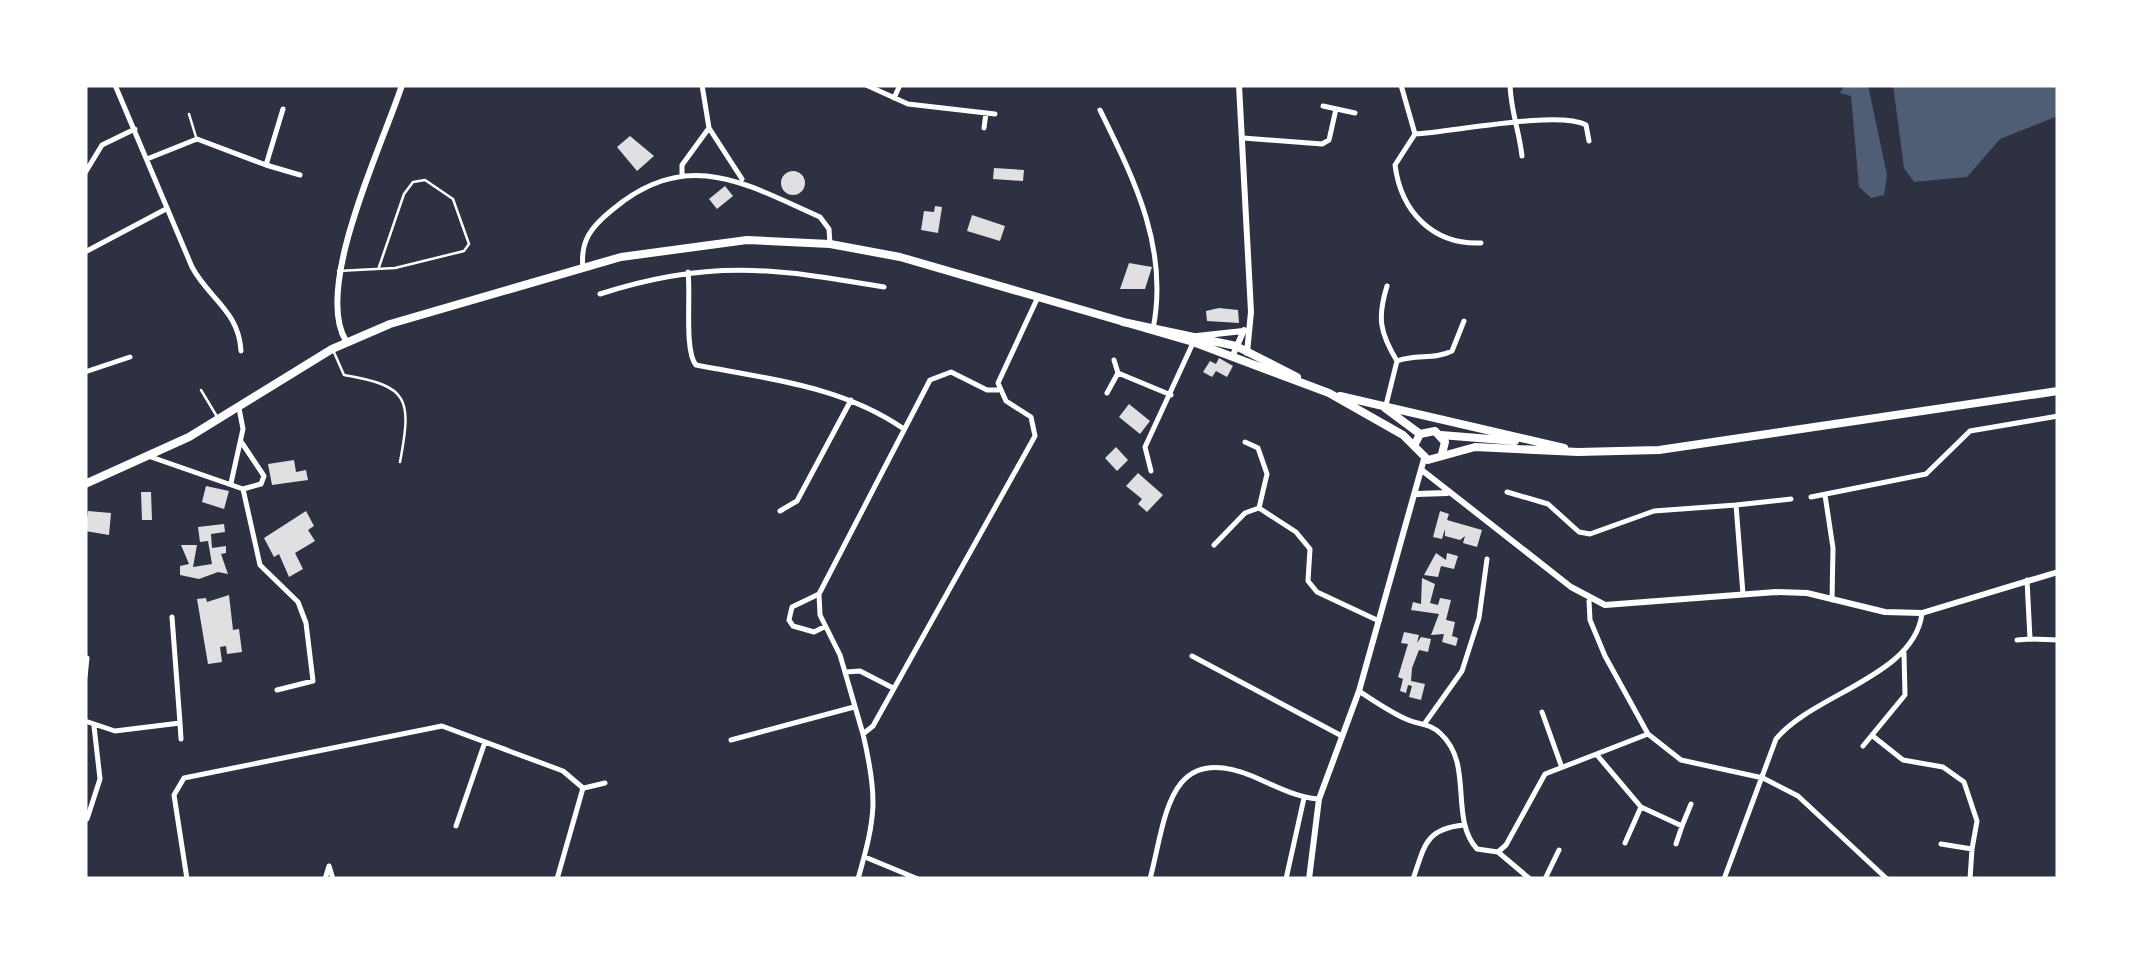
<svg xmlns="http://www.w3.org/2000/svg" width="2143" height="964" font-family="Montserrat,sans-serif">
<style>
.water{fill:#4f5d75}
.building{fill:#e0e0e3}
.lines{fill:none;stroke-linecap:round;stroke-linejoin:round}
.service{stroke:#fff;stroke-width:2.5}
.minor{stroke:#fff;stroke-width:5}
.tertiary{stroke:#fff;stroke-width:6}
.secondary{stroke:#fff;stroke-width:8}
</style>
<rect width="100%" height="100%" fill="#2d3142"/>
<path class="water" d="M1845 85H1868L1887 175 1884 195 1871 198 1859 187 1851 96 1840 93Z
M1893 85H2058V116L2000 139 1967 177 1914 182 1904 168Z"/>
<path class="building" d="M630 136 654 156 637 171 617 147Z
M994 168 1024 170 1023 181 993 179Z
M781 183a12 12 0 1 1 24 0a12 12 0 1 1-24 0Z
M725 186 733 196 717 209 709 199Z
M935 206 942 207 938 233 921 230 924 211 934 212Z
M972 215 1005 226 1000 241 967 231Z
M1129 263 1152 267 1145 289H1120Z
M1219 308 1238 310 1239 323 1207 321 1206 311Z
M1219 358 1233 366 1227 377 1216 371 1212 377 1203 372 1210 361 1216 364Z
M1129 404 1150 421 1140 434 1119 417Z
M1116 447 1128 460 1117 471 1105 458Z
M294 460 296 472 306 470 308 480 272 485 268 464Z
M1138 473 1163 495 1147 512 1138 504 1142 499 1126 486Z
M206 486 229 491 224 509 202 502Z
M141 492H151L152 520H142Z
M88 511 111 513 109 535 85 531Z
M306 511 314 526 308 530 315 541 295 553 303 569 289 577 279 554 274 557 264 538Z
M1440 511 1449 514 1447 520 1482 530 1477 547 1463 543 1465 536 1460 540 1445 536V529L1442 539 1433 537Z
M224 524 225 532 211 534 212 548 226 546V553L221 554 228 574 218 572 199 579 180 575V566L189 564 181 545H197L193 567 212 564 208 541 200 542 198 527Z
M1436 553 1446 560 1447 553 1458 556 1454 569 1441 566 1438 577 1424 575Z
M1422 578 1435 584 1430 603 1438 605 1440 598 1451 600 1446 620 1455 622 1452 636 1458 638 1456 646 1442 642 1444 634 1431 635 1439 614 1411 610 1413 602 1421 604Z
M229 595 233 630 239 629 242 652 227 654 226 646 220 647 222 662 208 664 197 599 206 598 207 602Z
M1404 632 1419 635 1417 643 1421 637 1431 639 1428 652 1419 650 1412 668 1411 681 1425 684 1421 700 1409 697 1412 686 1408 685 1406 693 1400 691 1403 679 1398 677 1408 644 1401 643Z"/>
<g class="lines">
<path class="service" d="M189 114 196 137
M338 271 395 268 464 251 469 244 453 199 425 180 413 182 404 194 379 267
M333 350 344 375C409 386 412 398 400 462
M201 390 216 415"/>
<path class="minor" d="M115 85 192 267C209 299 239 311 241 351
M702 85 709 128 742 179
M866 85 908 104 995 114
M1401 85 1415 134
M1510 85C1511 112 1519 130 1522 156
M894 98 900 85
M1323 106 1355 113
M1100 110C1135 181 1169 249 1153 329
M984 128 986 113
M1243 138 1322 144 1329 140 1336 109
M147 159 197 139 266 165 283 109
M266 165 300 175
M85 173 102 145 135 129
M682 174V165L709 128
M1481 243C1433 245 1401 212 1395 165L1415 134C1452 132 1558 110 1586 125L1589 141
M85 252 166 209
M583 268C580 241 591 227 612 210 687 147 744 183 820 217L829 229 830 244
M688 272C691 295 684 351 696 365 769 379 842 386 904 429
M600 294C708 259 774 268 884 287
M1114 360 1118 373
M1397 361C1417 354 1434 360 1452 351L1464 321
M85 372 130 357
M1107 393 1118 373 1171 395
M1386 405 1397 361C1380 333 1377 318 1387 286
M1245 442 1258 448 1267 474 1259 508
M242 443 264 476 261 484 243 489
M151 457 243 489 260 565 298 602 306 623 313 681 277 690
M1151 471 1145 447 1193 343
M231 483 243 429 239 408
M1507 492 1548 504 1579 532 1590 534 1654 511 1736 505 1743 594
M1825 495 1833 548 1832 600
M1811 497 1926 474 1970 431 2058 416
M1736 505 1791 499
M780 511 797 501 851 400
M1214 545 1245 513 1259 508 1296 532 1310 549 1308 581 1317 592 1379 621
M2027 580 2030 639 2058 640
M819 594 792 607 789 620 793 626 814 632 824 627
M1589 601 1590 620 1605 656 1648 734 1681 760 1763 778 1798 796 1887 879
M2017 640 2030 639
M1192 656 1340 735
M846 672 860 671 893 688
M85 677 87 658
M1359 691C1374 701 1390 712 1406 719 1419 725 1430 723 1441 734 1474 765 1449 818 1477 849L1498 852 1530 879
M1542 712 1561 765
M85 721 115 731 180 723 172 617
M180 723 181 739
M1425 723 1462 671 1479 618 1487 559
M863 734 840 655 820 615 819 594 930 380 951 372 987 390H998
M1874 737 1903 760 1943 767 1964 782 1977 821 1972 849 1941 844
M731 740 854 707
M1863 746 1905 695 1904 653
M1597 755 1641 807 1682 826 1691 804
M584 788 605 783
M87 819 100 779 94 726
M456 826 485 742
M1625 843 1641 807
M1676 844 1682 826
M1498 852 1506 845 1545 774 1648 734
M865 857 918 879
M187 879 174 795 184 778 442 726 563 771 583 788 557 879
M325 879 329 866 333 879
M858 879C876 816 878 798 863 734L873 726 1035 436 1031 417 1006 401 998 383 1038 297
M1150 879C1166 819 1167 741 1252 776 1273 785 1295 797 1318 799
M1286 879 1304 798
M1413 879C1425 845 1425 829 1464 825
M1545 879 1559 850
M1724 879 1776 739C1813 694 1915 676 1922 613
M1970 879 1972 849"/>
<path class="tertiary" d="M1239 85 1251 312 1247 353
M1197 336 1243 331
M346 341C313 288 383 144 402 85
M1233 355 1244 330
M1423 471 1571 587 1605 605 1776 592 1807 593 1885 612 1922 613 2058 572
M1417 494 1447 493
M1309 879 1319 799 1359 691 1424 459"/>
<path class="secondary" d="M1123 322 1236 346 1297 377
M1340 396 1564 448
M1385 408 1420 434
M1441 435 1515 441
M1415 444 1420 434 1435 431 1445 442 1442 454
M85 484 189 437 332 349 390 324 621 257 747 240 830 244 900 257 1193 342 1329 393 1403 435 1428 460 1475 447 1578 452 1659 450 2058 391"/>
</g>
<rect width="2143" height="964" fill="none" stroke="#ffffff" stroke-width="175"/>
</svg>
